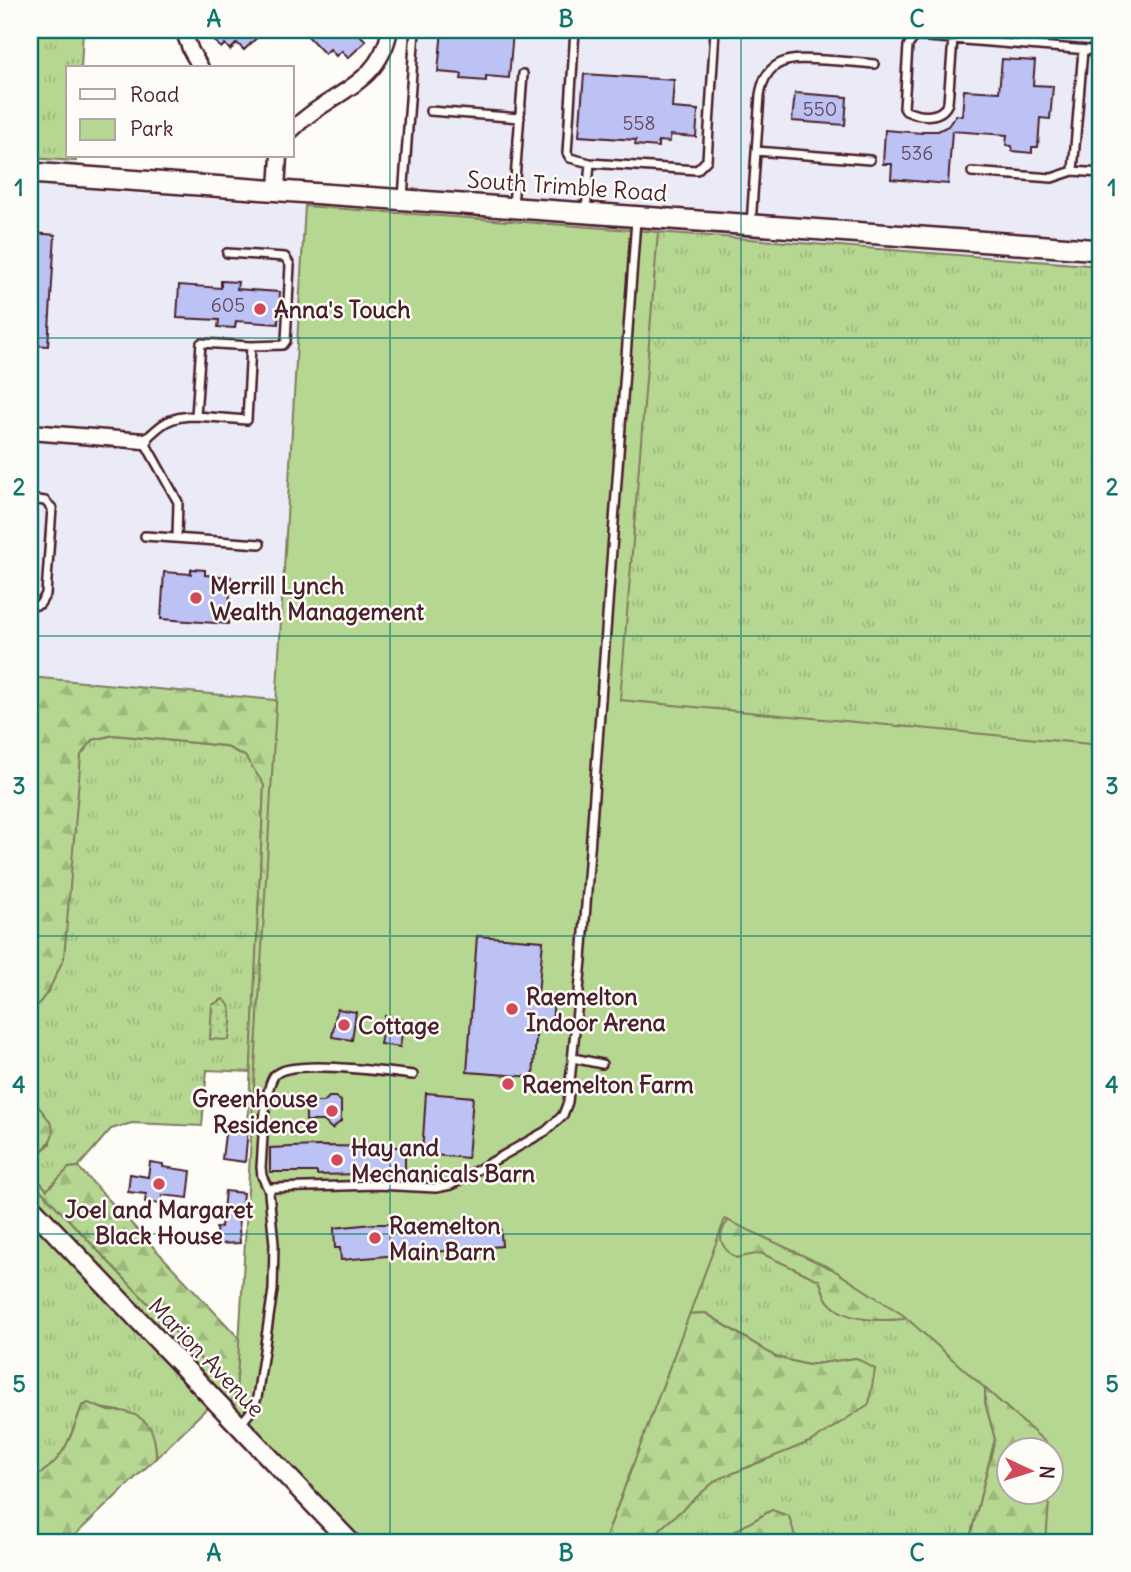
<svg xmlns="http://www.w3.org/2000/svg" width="1131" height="1572" font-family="Delius,sans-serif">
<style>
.built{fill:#eaebf6}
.grass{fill:url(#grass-tufts);stroke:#807b5e;stroke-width:2;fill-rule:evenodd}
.forest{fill:url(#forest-firs);stroke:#807b5e;stroke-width:2;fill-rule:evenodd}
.park{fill:#b5d791;stroke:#807b5e;stroke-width:2}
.garden{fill:url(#garden-dots);stroke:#807b5e;stroke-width:2}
.building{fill:#bcc3f4;stroke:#4a1f2b;stroke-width:2}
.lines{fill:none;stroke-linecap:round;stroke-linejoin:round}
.service-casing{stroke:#4a1f2b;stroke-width:12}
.minor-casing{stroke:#4a1f2b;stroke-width:19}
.tertiary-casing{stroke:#4a1f2b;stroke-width:23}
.secondary-casing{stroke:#4a1f2b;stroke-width:24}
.service{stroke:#fdfcf7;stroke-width:7}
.minor{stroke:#fdfcf7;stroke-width:14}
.tertiary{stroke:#fdfcf7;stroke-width:18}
.secondary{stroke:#fdfcf7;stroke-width:19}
.grid{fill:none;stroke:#0f766e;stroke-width:2;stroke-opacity:0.55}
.poi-dot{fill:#d1495b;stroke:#fdfcf7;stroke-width:2.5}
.labels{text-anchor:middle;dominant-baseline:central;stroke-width:5;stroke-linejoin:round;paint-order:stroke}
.number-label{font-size:19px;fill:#66485d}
.street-label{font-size:23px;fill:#4a1f2b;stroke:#fdfcf7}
.poi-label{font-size:23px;font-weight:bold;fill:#4a1f2b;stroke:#fdfcf7;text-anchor:start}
.neatline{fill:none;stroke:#0f766e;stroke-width:2.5}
.grid-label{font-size:23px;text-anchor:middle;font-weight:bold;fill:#0f766e}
</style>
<defs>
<pattern id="grass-tufts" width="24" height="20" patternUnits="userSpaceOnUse" patternTransform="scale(1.75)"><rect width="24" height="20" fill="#b5d791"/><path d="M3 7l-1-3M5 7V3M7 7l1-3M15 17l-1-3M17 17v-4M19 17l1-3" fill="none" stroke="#9db87d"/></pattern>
<pattern id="forest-firs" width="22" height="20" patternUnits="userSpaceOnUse" patternTransform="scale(1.75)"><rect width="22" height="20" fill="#b5d791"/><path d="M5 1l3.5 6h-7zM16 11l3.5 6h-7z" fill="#9db87d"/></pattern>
<pattern id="garden-dots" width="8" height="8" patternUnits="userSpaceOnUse" patternTransform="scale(1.75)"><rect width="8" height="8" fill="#b5d791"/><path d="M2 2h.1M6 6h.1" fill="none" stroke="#9db87d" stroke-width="1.8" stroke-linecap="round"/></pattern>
</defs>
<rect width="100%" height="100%" fill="#fdfcf7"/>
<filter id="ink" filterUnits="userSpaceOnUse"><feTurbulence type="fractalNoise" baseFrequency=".0143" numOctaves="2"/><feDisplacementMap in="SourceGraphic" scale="14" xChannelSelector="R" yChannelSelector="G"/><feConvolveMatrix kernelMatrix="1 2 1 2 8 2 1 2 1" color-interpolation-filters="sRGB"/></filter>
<g filter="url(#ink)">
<path class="built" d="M420 30H1101V266L406 214Z
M30 158 76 161 75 189 305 206 275 700 30 677Z"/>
<path class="grass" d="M30 30H83L81 68H68V156H76V161L30 158Z
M644 231 1101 266V765L613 744Z
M114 735 225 746 245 756 264 784 251 1072 207 1070 202 1126 132 1123 111 1129 78 1167 69 1168 51 1188 47 1190 30 1171V1161L50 1144 51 1124 30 1096V1015L49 990 81 755 93 740Z
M30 1179 236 1396 228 1404 30 1195Z
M1101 1195 985 1402 995 1439 969 1542H791L795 1536 772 1510 716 1542H658L659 1529 716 1480 814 1440 856 1358 808 1365 776 1357 706 1313 689 1314 724 1218ZM755 1225 892 1320C871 1320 842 1319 828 1301 823 1295 823 1287 819 1280L761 1253H751Z
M30 1217 209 1406 156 1458C156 1442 155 1440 145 1427 130 1407 105 1410 82 1406 70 1439 64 1463 30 1480Z"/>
<path class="forest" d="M30 677 275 700 293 711 251 1132 248 1126 264 785 245 756 225 746 114 735 92 740 81 755 64 958 49 990 30 1015Z
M30 1096C55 1129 65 1129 32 1161H30Z
M78 1167 254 1354 236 1396 30 1179V1171L47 1190 69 1168Z
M728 1221H741L829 1263 905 1314 904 1319C880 1321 844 1322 828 1301 823 1295 823 1287 819 1280L761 1253 736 1258C720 1247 716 1237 728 1221Z
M705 1313 776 1357 808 1365 856 1358 875 1369 869 1404 814 1440 716 1480 660 1529 658 1542H604L689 1314Z
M998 1332 1101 1542H969L995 1439 985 1402V1389L986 1369ZM1009 1450H1050V1492H1009Z
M88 1403C95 1405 102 1409 109 1411 114 1412 120 1410 126 1412 151 1418 156 1435 156 1458L71 1539V1542H30V1480C64 1463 70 1439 82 1406Z
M772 1510 789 1516 795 1536 791 1542H716Z"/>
<path class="park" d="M305 206 658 232 620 700 1101 745V1542H1046L1053 1449 903 1315 832 1269 725 1219 604 1542H360L228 1404 236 1396Z"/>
<path class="garden" d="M223 999C236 1007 230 1026 229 1040L210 1039 212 1005Z"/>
<path class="building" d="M204 30H265L244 50 237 43 230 50 225 44 221 48Z
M302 30H355L366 41 348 58 342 51 336 56 330 49 325 54Z
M442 30 513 32 509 78 486 76V81L461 79 462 74 438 72Z
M1002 59 1035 61 1033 85 1053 86 1050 119 1040 118 1038 147H1032V153L1012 151V146L1006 145 1007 135 952 131 948 184 891 179 892 164H883L885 130 922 133V131H938L948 126 956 115 962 116 964 90 999 92Z
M584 74 674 80 672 108 698 110 696 137 670 135V142L658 141V147L635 145 636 140 579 136Z
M795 93 847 97 845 125 792 121Z
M34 233 55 235 48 346 30 345V237L34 238Z
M221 281 238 282 237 289 280 292 278 324 236 321 235 328 218 327 219 320 177 318 179 285 221 288Z
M191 569 205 570V575L231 577 228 624 161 619 164 572 191 574Z
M477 936 543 941 538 994 554 995 552 1025 537 1024 533 1077 467 1072Z
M337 1009 356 1012 352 1040 332 1037Z
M385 1016 404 1020 400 1047 380 1044Z
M426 1093 473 1097 468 1158 422 1154Z
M329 1097H335L341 1101V1121L332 1129 324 1121H306V1102H324Z
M226 1126 248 1128 245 1162 222 1159Z
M316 1146 405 1147V1173L317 1175V1172H270V1148Z
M150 1162 163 1164V1167L191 1171 188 1198 162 1195 161 1204 145 1202 146 1194 128 1192 130 1174 148 1177Z
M225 1191 243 1193 241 1212H238L240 1243 217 1244 216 1228 221 1227Z
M500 1222 502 1246 341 1260 340 1248H335L334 1228 373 1224H414V1227Z"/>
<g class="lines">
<defs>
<path id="service" d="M575 30 567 153 570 158 590 163 697 170 707 160 715 30
M953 39 948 103C941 119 921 117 906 111L904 108 908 46 915 36 1101 51
M430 111 520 118
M756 151 870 160
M1073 171 1083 50
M972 172 1052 178 1073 171 1101 173
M403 198 415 30
M513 206 523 74
M586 211 590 163
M751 224 760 95C766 57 791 58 824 60 841 61 857 62 874 64
M227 253 285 257 290 265 286 341 283 345 251 346
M30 499 45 501 52 508 46 594 40 604 30 607
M145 536 260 544
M177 538 178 502 144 441C162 423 170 416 196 416L201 343 251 346 247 420 196 416
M573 1058 602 1064
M269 1191 262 1176 261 1167C263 1146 263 1092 274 1076 287 1058 389 1072 413 1075
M239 1426 252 1410 257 1398 273 1290 274 1244 269 1193 272 1188 377 1185 436 1188 451 1185 546 1131 563 1115 568 1102 582 960 636 220"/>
<path id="minor" d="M183 30 191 51 201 68
M292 130C328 92 378 89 390 30
M277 190 279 156
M30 432 144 441"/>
<path id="tertiary" d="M30 1206 350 1542"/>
<path id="secondary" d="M30 173 1101 250"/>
</defs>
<use href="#service" class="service-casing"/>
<use href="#minor" class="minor-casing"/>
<use href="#tertiary" class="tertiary-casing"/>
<use href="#secondary" class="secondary-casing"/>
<use href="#service" class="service"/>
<use href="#minor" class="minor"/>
<use href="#tertiary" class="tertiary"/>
<use href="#secondary" class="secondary"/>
</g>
</g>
<path class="grid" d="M390 30V1542M741 30V1542M30 338H1101M30 636H1101M30 936H1101M30 1234H1101"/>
<g class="poi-dot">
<circle cx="260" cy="309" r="7"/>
<circle cx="196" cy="598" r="7"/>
<circle cx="512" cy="1009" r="7"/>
<circle cx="344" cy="1025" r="7"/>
<circle cx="508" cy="1084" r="7"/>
<circle cx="332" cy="1111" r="7"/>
<circle cx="337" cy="1160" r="7"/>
<circle cx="159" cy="1184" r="7"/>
<circle cx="375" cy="1238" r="7"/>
</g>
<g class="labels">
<g class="number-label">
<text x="820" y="109">550</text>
<text x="639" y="123">558</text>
<text x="917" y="153">536</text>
<text x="228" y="305">605</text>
</g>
<g class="street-label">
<text transform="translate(567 186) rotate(4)">South Trimble Road</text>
<text transform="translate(207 1357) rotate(46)">Marion Avenue</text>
</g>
<g class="poi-label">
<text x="274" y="309">Anna's Touch</text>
<text x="210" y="585">Merrill Lynch<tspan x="210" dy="26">Wealth Management</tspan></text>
<text x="526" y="996">Raemelton<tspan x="526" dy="26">Indoor Arena</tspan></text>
<text x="358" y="1025">Cottage</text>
<text x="522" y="1084">Raemelton Farm</text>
<text x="318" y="1098" text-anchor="end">Greenhouse<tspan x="318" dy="26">Residence</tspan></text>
<text x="351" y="1147">Hay and<tspan x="351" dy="26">Mechanicals Barn</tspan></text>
<text x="159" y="1209" text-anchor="middle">Joel and Margaret<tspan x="159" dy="26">Black House</tspan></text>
<text x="389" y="1225">Raemelton<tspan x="389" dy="26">Main Barn</tspan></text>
</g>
</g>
<rect width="1131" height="1572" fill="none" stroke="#fdfcf7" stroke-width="77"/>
<rect x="66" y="66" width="228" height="91" fill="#fdfcf7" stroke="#b5a4a5" stroke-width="2"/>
<rect x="80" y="89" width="35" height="10" fill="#fdfcf7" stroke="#b5a4a5" stroke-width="2"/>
<text x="130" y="102" font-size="21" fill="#4a1f2b">Road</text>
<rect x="80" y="119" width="35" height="21" fill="#b5d791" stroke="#b5a4a5" stroke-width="2"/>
<text x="130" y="136" font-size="21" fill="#4a1f2b">Park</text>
<g transform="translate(1030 1471) rotate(94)"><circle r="33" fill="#fdfcf7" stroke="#b5a4a5" stroke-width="2"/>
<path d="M0-5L12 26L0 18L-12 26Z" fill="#d1495b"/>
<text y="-10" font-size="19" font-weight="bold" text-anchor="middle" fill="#4a1f2b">N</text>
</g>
<rect x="38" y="38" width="1054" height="1496" class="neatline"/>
<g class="grid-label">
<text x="214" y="27">A</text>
<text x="566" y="27">B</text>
<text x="917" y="27">C</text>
<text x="19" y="196">1</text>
<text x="1112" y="196">1</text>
<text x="19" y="495">2</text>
<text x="1112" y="495">2</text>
<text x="19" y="794">3</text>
<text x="1112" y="794">3</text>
<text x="19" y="1093">4</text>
<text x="1112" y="1093">4</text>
<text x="19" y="1392">5</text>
<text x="1112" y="1392">5</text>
<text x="214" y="1561">A</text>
<text x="566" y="1561">B</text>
<text x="917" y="1561">C</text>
</g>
</svg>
